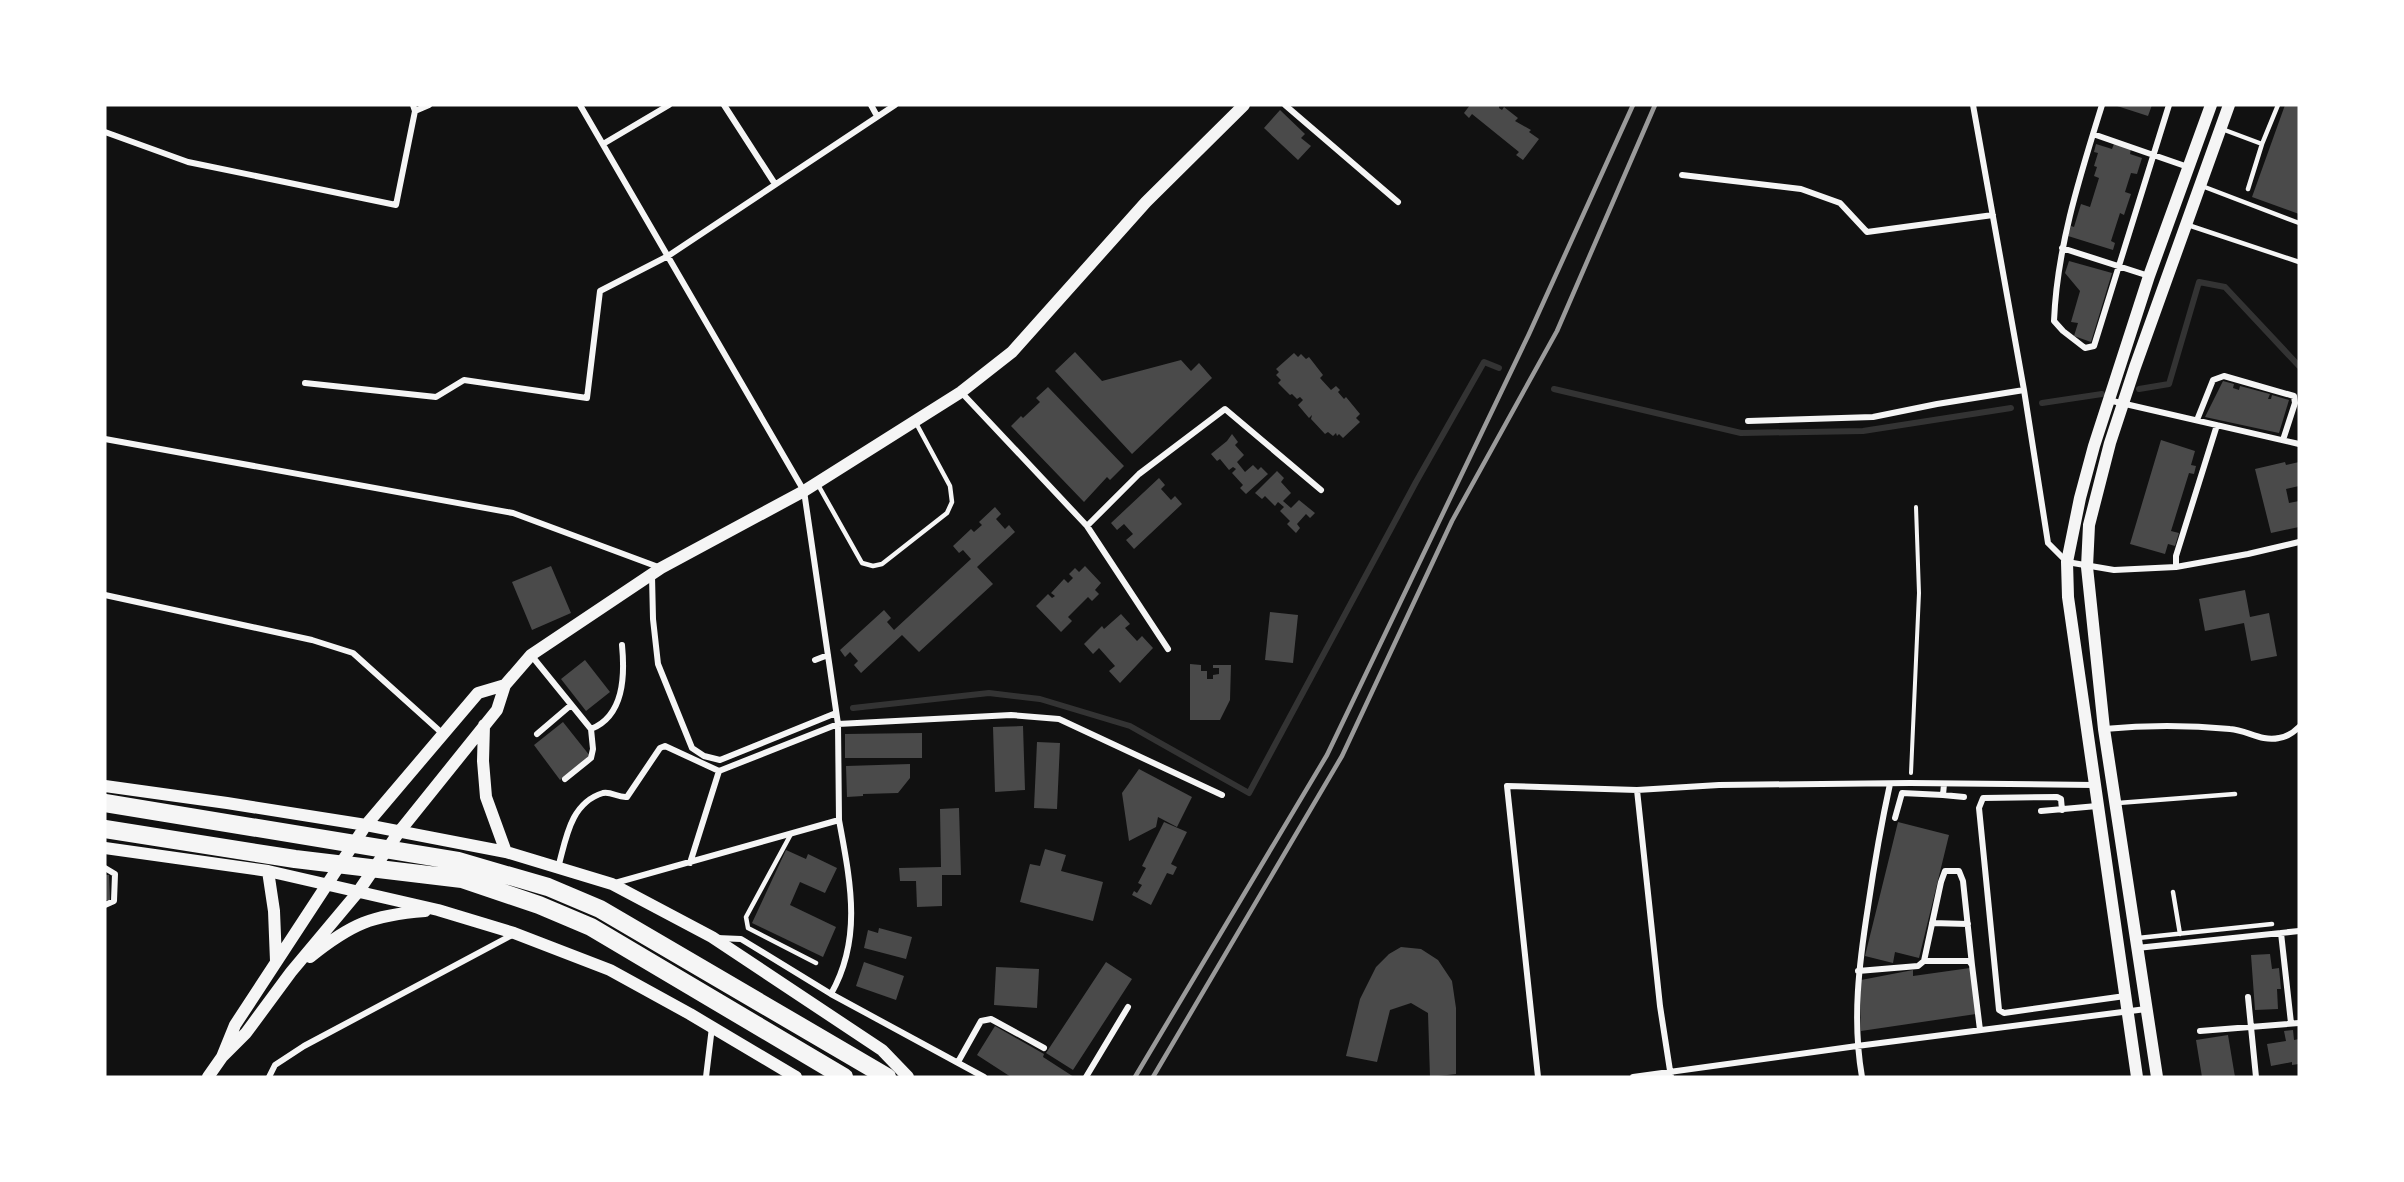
<svg xmlns="http://www.w3.org/2000/svg" width="2404" height="1182" font-family="'DM Sans',sans-serif">
<style>
.lines{fill:none;stroke-linecap:round;stroke-linejoin:round}
.stream{stroke:#333;stroke-width:6}
.building{fill:#4a4a4a}
.path{stroke:#f5f5f5;stroke-width:4}
.service{stroke:#f5f5f5;stroke-width:4.5}
.minor{stroke:#f5f5f5;stroke-width:6}
.secondary{stroke:#f5f5f5;stroke-width:12}
.motorway{stroke:#f5f5f5;stroke-width:18}
.rail{stroke:#9a9a9a;stroke-width:4.5}
</style>
<rect width="100%" height="100%" fill="#111"/>
<g class="lines">
<path class="stream" d="M1554 389 1741 433 1863 431 2011 408
M2139 389 2169 384 2199 282 2225 287 2299 366
M2042 403 2102 394
M853 708 989 693 1040 699 1130 726 1249 793 1416 482 1484 362 1499 368"/>
</g>
<path class="building" d="M1470 105H1499V108L1502 110 1504 107 1518 118 1515 121 1531 130 1529 132 1539 139 1523 160 1516 155 1519 152 1472 114 1469 118 1464 113Z
M2114 105H2152L2148 116Z
M2285 105H2299V214L2252 197Z
M1280 110 1305 134 1301 138 1311 146 1298 160 1264 128Z
M2096 144 2112 149 2114 144 2131 149 2130 154 2142 158 2137 174 2131 173 2125 192 2131 194 2124 215 2120 213 2111 241 2115 243 2113 250 2068 236 2071 226 2074 227 2081 204 2090 207 2099 178 2094 176 2097 167 2094 166 2098 153 2094 152Z
M2069 261 2112 273 2091 342 2074 336 2078 323 2071 322 2080 291 2065 273Z
M1075 352 1102 381 1181 360 1191 371 1199 363 1212 378 1132 454 1055 371Z
M1294 353 1298 357 1301 354 1306 359 1309 357 1323 375 1320 378 1331 390 1336 386 1340 390 1338 392 1344 399 1346 397 1360 414 1356 418 1360 422 1343 438 1339 434 1337 436 1336 433 1333 436 1328 432 1325 434 1311 419 1312 415 1309 418 1298 405 1303 400 1300 397 1297 399 1292 394 1290 395 1278 383 1281 380 1276 375 1279 372 1276 369Z
M2223 381 2234 384 2233 388 2239 390 2240 386 2270 394 2268 399H2271L2272 395 2289 400 2279 433 2205 417Z
M1048 387 1124 466 1110 480 1107 477 1084 502 1011 426 1021 416 1023 418 1040 402 1036 398Z
M1232 434 1238 442 1235 445 1244 455 1237 462 1245 472 1253 465 1258 470 1261 467 1268 474 1246 494 1240 488 1243 485 1232 473 1236 469 1233 467 1229 470 1220 459 1217 461 1211 454 1227 441Z
M2161 440 2195 451 2191 465 2196 466 2194 474 2189 473 2171 531 2179 533 2175 546 2168 544 2165 554 2130 544Z
M2285 462 2286 465 2299 462V486L2286 489 2289 503 2299 501V527L2271 533 2255 469Z
M1277 471 1284 478 1281 482 1291 493 1283 501 1291 508 1299 500 1315 513 1310 518 1306 514 1297 524 1300 528 1296 533 1287 524 1290 521 1280 511 1284 507 1278 502 1275 506 1265 496 1262 499 1255 493Z
M1159 478 1165 485 1161 489 1171 500 1175 496 1182 504 1134 549 1126 540 1133 534 1124 524 1117 530 1111 523Z
M995 507 1001 514 996 519 1005 529 1009 525 1015 532 977 567 993 584 919 652 902 635 861 673 854 665 858 661 850 652 845 657 840 650 884 610 891 618 887 622 894 630 971 559 963 550 959 553 953 546 971 529 974 532 982 525 979 522Z
M551 566 571 613 532 630 512 582Z
M1085 566 1101 583 1095 590 1099 594 1092 601 1088 597 1068 617 1072 621 1061 632 1036 606 1048 594 1052 598 1055 596 1051 593 1064 579 1068 583 1073 578 1069 574 1075 568 1079 572Z
M2245 590 2250 617 2269 613 2277 656 2251 661 2244 623 2205 631 2199 599Z
M1270 612 1298 615 1293 663 1265 660Z
M1121 614 1130 624 1125 628 1137 641 1142 636 1153 648 1120 683 1109 671 1115 666 1099 648 1093 654 1084 644 1102 626 1104 629Z
M585 660 610 692 586 711 561 679Z
M1190 664 1201 665V671H1207V679H1213V675L1219 674V668H1213V665H1231L1230 700 1220 720H1190Z
M563 722 590 756 560 780 534 745Z
M1023 726 1025 790 995 792 993 727Z
M922 733V758H845V734Z
M1037 742 1060 743 1057 809 1034 808Z
M910 764V778L898 793 863 794V796L847 797 846 766Z
M1139 769 1192 797 1177 827 1158 817 1156 827 1129 841 1122 793Z
M959 808 961 875H942V906L917 907 916 881H900L899 868 941 867 940 809Z
M1164 822 1187 832 1171 864 1177 867 1173 875 1167 873 1151 905 1132 895 1134 891 1137 893 1142 885 1138 883 1146 868 1142 866Z
M1898 822 1949 835 1919 958 1895 952 1893 963 1865 956Z
M1045 849 1066 855 1061 871 1103 882 1093 921 1020 902 1030 864 1040 866Z
M786 850 806 859 808 854 837 868 825 893 800 882 790 905 836 927 823 957 752 923Z
M105 875H109L110 900H105Z
M879 928 912 937 906 959 864 948 868 930 878 933Z
M1401 947 1421 949 1438 960 1452 981 1456 1008V1074L1430 1077 1428 1013 1411 1003 1390 1010 1377 1062 1346 1056 1360 999 1376 967 1389 954Z
M2270 954 2272 969 2279 968 2281 989H2277L2278 1009 2255 1010 2251 955Z
M864 962 904 976 896 1000 856 986Z
M1106 962 1132 979 1073 1070 1046 1053Z
M996 967 1039 969 1037 1008 994 1005Z
M1970 968 1976 1014 1861 1031V980L1913 970V976Z
M995 1026 1044 1054 1043 1057 1074 1077H1011L977 1055Z
M2293 1030 2294 1040 2299 1039V1064L2292 1065V1062L2271 1066 2267 1044 2286 1041 2284 1031Z
M2228 1035 2235 1077H2202L2196 1040Z"/>
<g class="lines">
<path class="path" d="M1911 773 1919 593 1916 507"/>
<path class="service" d="M2222 129 2262 144 2248 189
M2262 144 2278 105
M2202 186 2299 223
M2188 225 2299 262
M817 483 862 563 873 566 882 564 947 513 952 502 950 486 916 423
M2118 803 2235 794
M791 834 746 917 748 928 816 963
M2173 892 2180 934
M2138 938 2272 924"/>
<path class="minor" d="M580 105 804 491 838 724 839 820 615 883
M724 105 775 184
M871 105 877 116
M1285 105 1398 202
M1973 105 2024 390 2048 543 2067 562 2114 570 2176 567 2248 554 2299 542
M2102 105C2080 176 2057 247 2054 321L2063 331 2085 348 2094 346 2169 105
M415 111 429 105
M105 132 188 162 396 205 415 111 413 105
M2093 134 2188 167
M603 144 669 105
M1682 175 1801 189 1840 203 1867 232 1993 215
M2062 248 2149 276
M305 383 436 397 464 380 587 398 600 291 668 256 895 105
M961 392 1087 526 1168 649
M2108 400 2299 444
M2197 420 2213 380 2224 376 2294 396 2295 403 2283 440
M1748 421 1873 417 1937 404 2024 390
M105 439 513 513 661 568
M1087 526 1139 474 1225 409 1321 490
M2176 567V556L2217 425
M652 576 653 619 658 664 692 748 704 756 720 760 836 713
M105 595 312 640 353 653 443 734
M531 655 591 729 593 749 591 758 565 779
M815 660 828 655
M591 729C624 716 625 676 622 645
M2104 729C2145 725 2189 725 2230 729 2247 730 2261 742 2279 738 2287 737 2294 732 2299 727
M537 734 571 705
M1944 784 1943 795 1964 797
M1637 790 1660 1006 1671 1077
M2062 810 2061 799 2057 797 1983 798 1979 808 1999 1010 2004 1013 2125 996
M2041 811 2097 806
M1895 818 1902 793 1943 795
M690 863 719 771
M105 868 115 874 114 901 105 905
M558 868C566 839 570 803 603 793 611 791 618 798 627 797L660 748 665 746 719 771 838 724 1011 715 1059 719 1222 795
M1932 923 1968 924
M2281 933 2291 1023
M717 938 741 939 831 994C863 938 850 880 839 820
M2137 948 2299 931
M1924 961H1969L1972 965 1980 1030
M1858 971 1918 966 1924 961 1941 882 1945 871H1959L1963 881 1972 965
M831 994 984 1077
M2248 997 2256 1077
M2200 1031 2299 1023
M958 1062 981 1021 991 1019 1044 1048
M269 1077 275 1065 304 1046 514 934
M706 1077 712 1027
M1086 1077 1128 1007
M1538 1077 1507 786 1637 790 1719 785 1910 783 2094 785
M1633 1077 1857 1046 2146 1009
M1862 1077C1852 1020 1859 964 1868 907 1874 866 1881 825 1890 784"/>
<path class="secondary" d="M484 725 483 761 486 797 506 852
M105 786 227 803 366 825 506 852 612 884 712 937 882 1050 908 1077
M105 848 268 871 438 910 514 933 610 970 690 1014 796 1077
M268 871 274 911 276 961
M310 957C351 924 372 915 425 911
M222 1057 235 1025 366 825 478 693 505 685 531 655 661 568 804 491 961 392 1012 352 1146 202 1244 105
M208 1077 222 1057 246 1033 291 972 358 892 399 832 497 710 505 685
M2137 1077 2068 597 2067 562 2080 498 2094 446 2149 276 2211 105
M2157 1077 2104 729 2087 567 2089 525 2110 443 2135 367 2229 105"/>
<path class="motorway" d="M105 803 458 861 548 887 600 909 887 1077
M105 829 295 859 462 879 539 905 591 927 844 1077"/>
<path class="rail" d="M1135 1077 1327 755 1529 334 1633 105
M1153 1077 1342 756 1452 521 1557 331 1655 105"/>
</g>
<rect width="2404" height="1182" fill="none" stroke="#ffffff" stroke-width="213"/>
</svg>
